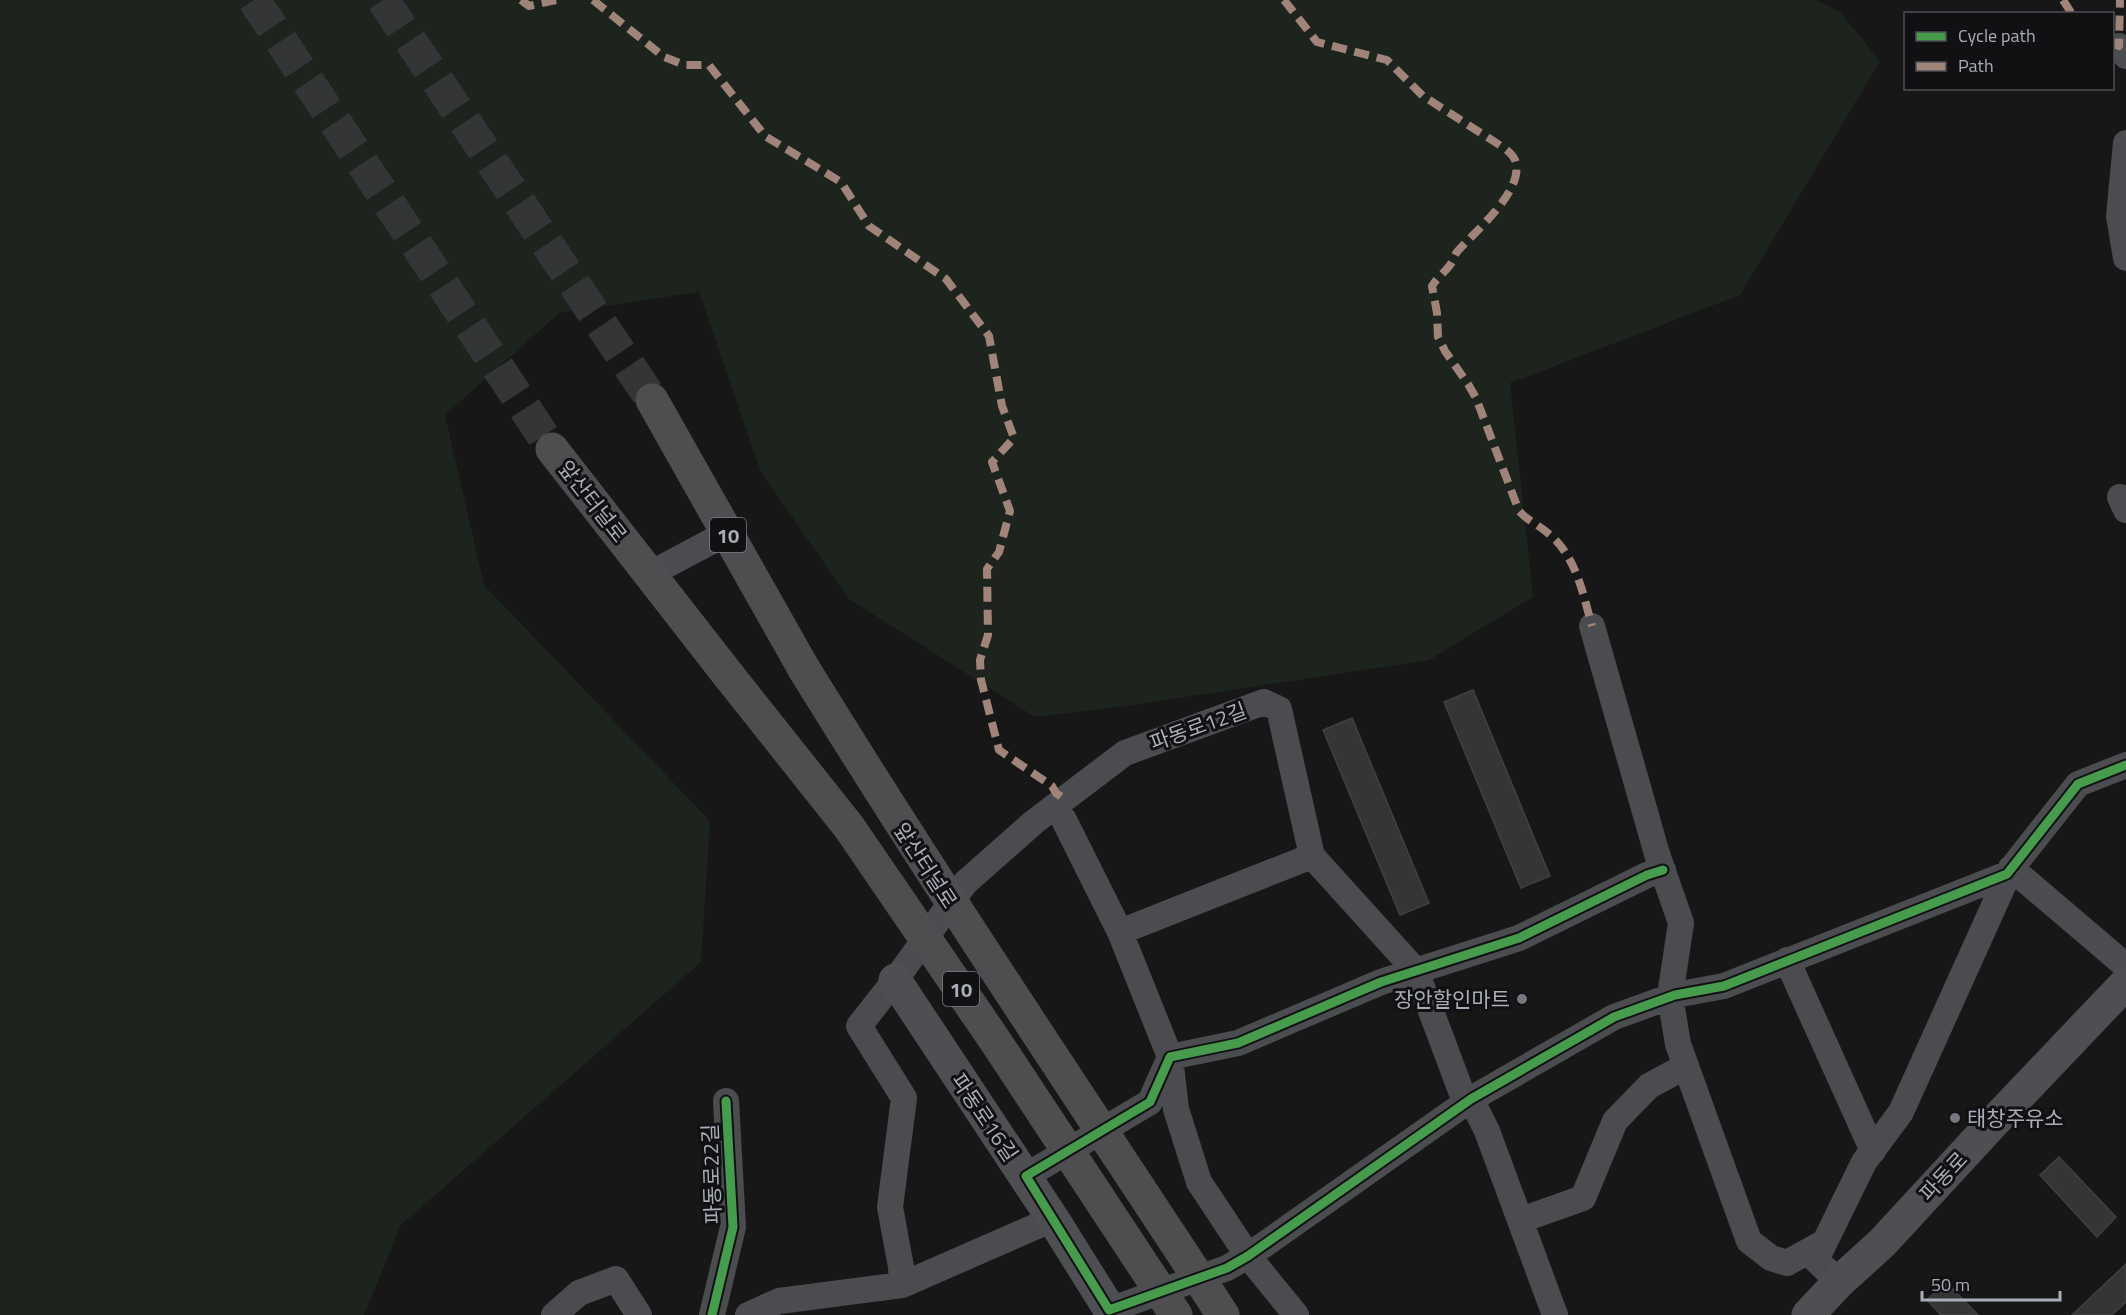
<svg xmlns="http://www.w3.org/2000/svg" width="2126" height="1315" font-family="'Titillium Web','Noto Sans KR',sans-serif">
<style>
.green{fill:#1d241e}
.building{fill:#353536;stroke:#3f4043;stroke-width:1.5}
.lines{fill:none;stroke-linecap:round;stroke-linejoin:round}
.highway-tunnel{stroke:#343537;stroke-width:33;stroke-dasharray:33 16;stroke-linecap:butt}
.minor{stroke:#4b4c50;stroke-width:26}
.major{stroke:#4d4f52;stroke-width:33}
.highway{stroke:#4e4e51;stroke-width:33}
.highway-bridge{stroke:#4e4e51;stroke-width:33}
.quiet{stroke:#a18479;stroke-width:8;stroke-dasharray:15 8;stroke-linecap:butt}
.cycleway-casing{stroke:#111113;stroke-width:13}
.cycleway{stroke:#469c4c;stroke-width:9}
.poi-dot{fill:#757880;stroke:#111113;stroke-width:2}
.labels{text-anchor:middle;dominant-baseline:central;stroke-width:6;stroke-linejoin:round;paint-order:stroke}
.shield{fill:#111113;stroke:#7b7e86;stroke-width:1.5}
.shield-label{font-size:20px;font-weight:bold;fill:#a8adb8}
.street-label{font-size:21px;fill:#a8adb8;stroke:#111113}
.poi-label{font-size:21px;fill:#a8adb8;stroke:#111113;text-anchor:end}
</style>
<rect width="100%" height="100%" fill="#171717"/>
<path class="green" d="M0 0H1816L1840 12 1880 61 1740 295 1510 383 1533 597 1429 660 1126 706 1035 717 849 599 761 472 699 292 559 313 445 415 484 585 710 821 701 962 401 1225 364 1315H0Z"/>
<path class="building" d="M1473 690 1550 876 1521 888 1444 702Z
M1352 718 1429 903 1400 915 1323 730Z
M2059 1157 2116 1217 2097 1237 2040 1175Z
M2126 1264V1302L2112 1315H2072Z
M1946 1282 1978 1315H1941L1927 1300Z"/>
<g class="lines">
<path class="highway-tunnel" d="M254 0 552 449
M383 0 652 400"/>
<path class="minor" d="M2119 46 2126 56
M2126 143 2119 216 2126 258
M2126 499 2120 497 2126 510
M650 574 727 533
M1592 626 1657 854 1681 923 1670 996 1678 1044 1749 1241 1771 1258 1787 1263 1825 1242
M1055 806 1064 820 1120 932 1170 1057 1176 1109 1199 1182 1248 1256 1296 1315
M1120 932 1312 856
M1787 960 1873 1151
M1036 1191 1026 1176 1150 1102 1170 1057 1238 1043 1381 982 1519 938 1647 875 1663 870
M1521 1220 1583 1198 1615 1121 1649 1086 1686 1066
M1839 1282 1816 1260 1864 1162 1901 1112 2011 868 2126 966
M902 1285 901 1267 890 1207 904 1098 859 1026 899 975 965 883 1034 822 1125 753 1264 702 1279 709 1312 856 1416 971 1461 1091 1471 1099 1487 1131 1555 1315
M1101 1296 1109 1310 1227 1268 1248 1256 1471 1099 1614 1017 1675 995 1724 986 2007 874 2078 784 2126 765
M554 1315 579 1293 616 1279 639 1315
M712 1315 733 1227 726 1101
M748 1315 779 1301 902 1285 1053 1219"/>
<path class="major" d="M895 980 1053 1219 1113 1315
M1808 1315 1839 1282 1882 1243 1990 1126 2126 983"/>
<path class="highway" d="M652 400 804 669
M552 449 729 676"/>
<path class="highway-bridge" d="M804 669C939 888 1082 1100 1223 1315
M729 676 849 827 996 1042 1176 1315"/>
<path class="quiet" d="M521 0 529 6 556 0
M593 0 664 57 685 65H709L765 136 841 182 869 226 946 279 989 336 1002 406 1014 438 992 462 1010 511 999 552 987 569 988 635 980 660 981 680 999 750 1052 786 1056 793 1064 799
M1284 0 1317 42 1387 60 1423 96 1498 144C1504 148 1512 153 1515 160 1526 190 1474 232 1457 252 1454 256 1453 261 1450 265 1445 272 1437 278 1432 286L1437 313 1438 337 1445 351 1468 384 1476 398 1519 511C1528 521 1539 525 1549 534 1576 556 1583 594 1592 626
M2063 0 2072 14
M2112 43 2119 46 2120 0"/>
<defs>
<path id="cycleway" d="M1663 870 1647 875 1519 938 1381 982 1238 1043 1170 1057 1150 1102 1026 1176 1109 1310 1227 1268 1248 1256 1471 1099 1614 1017 1675 995 1724 986 2007 874 2078 784 2126 765
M712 1315 733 1227 726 1101"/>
</defs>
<use href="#cycleway" class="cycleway-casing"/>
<use href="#cycleway" class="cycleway"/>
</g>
<g class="poi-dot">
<circle cx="1522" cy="999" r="6"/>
<circle cx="1955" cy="1118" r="6"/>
</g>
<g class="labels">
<g class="shield">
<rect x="710" y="518" width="36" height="34" rx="4.5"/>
<rect x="943" y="972" width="36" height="34" rx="4.5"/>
</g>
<g class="shield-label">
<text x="728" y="535">10</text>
<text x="961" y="989">10</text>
</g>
<g class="street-label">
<text transform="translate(593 501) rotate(52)">앞산터널로</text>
<text transform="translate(1198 726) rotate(-20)">파동로12길</text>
<text transform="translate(926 865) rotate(57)">앞산터널로</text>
<text transform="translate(985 1117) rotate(56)">파동로16길</text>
<text transform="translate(711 1174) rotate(-92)">파동로22길</text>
<text transform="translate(1943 1176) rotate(-47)">파동로</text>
</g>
<g class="poi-label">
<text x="1510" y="999">장안할인마트</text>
<text x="1967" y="1118" text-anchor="start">태창주유소</text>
</g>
</g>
<rect x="1904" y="12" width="210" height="78" fill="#111113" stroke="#4d4f55" stroke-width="1.5"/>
<rect x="1916" y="32" width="30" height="9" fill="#469c4c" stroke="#4d4f55" stroke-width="1.5"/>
<text x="1958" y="42" font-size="18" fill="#a8adb8">Cycle path</text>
<rect x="1916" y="62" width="30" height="9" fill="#a18479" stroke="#4d4f55" stroke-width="1.5"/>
<text x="1958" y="72" font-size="18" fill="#a8adb8">Path</text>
<path d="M1922 1291v9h138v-9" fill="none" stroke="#a8adb8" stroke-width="3"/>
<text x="1931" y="1291" font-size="18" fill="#a8adb8" stroke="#111113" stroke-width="4.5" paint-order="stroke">50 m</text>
</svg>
